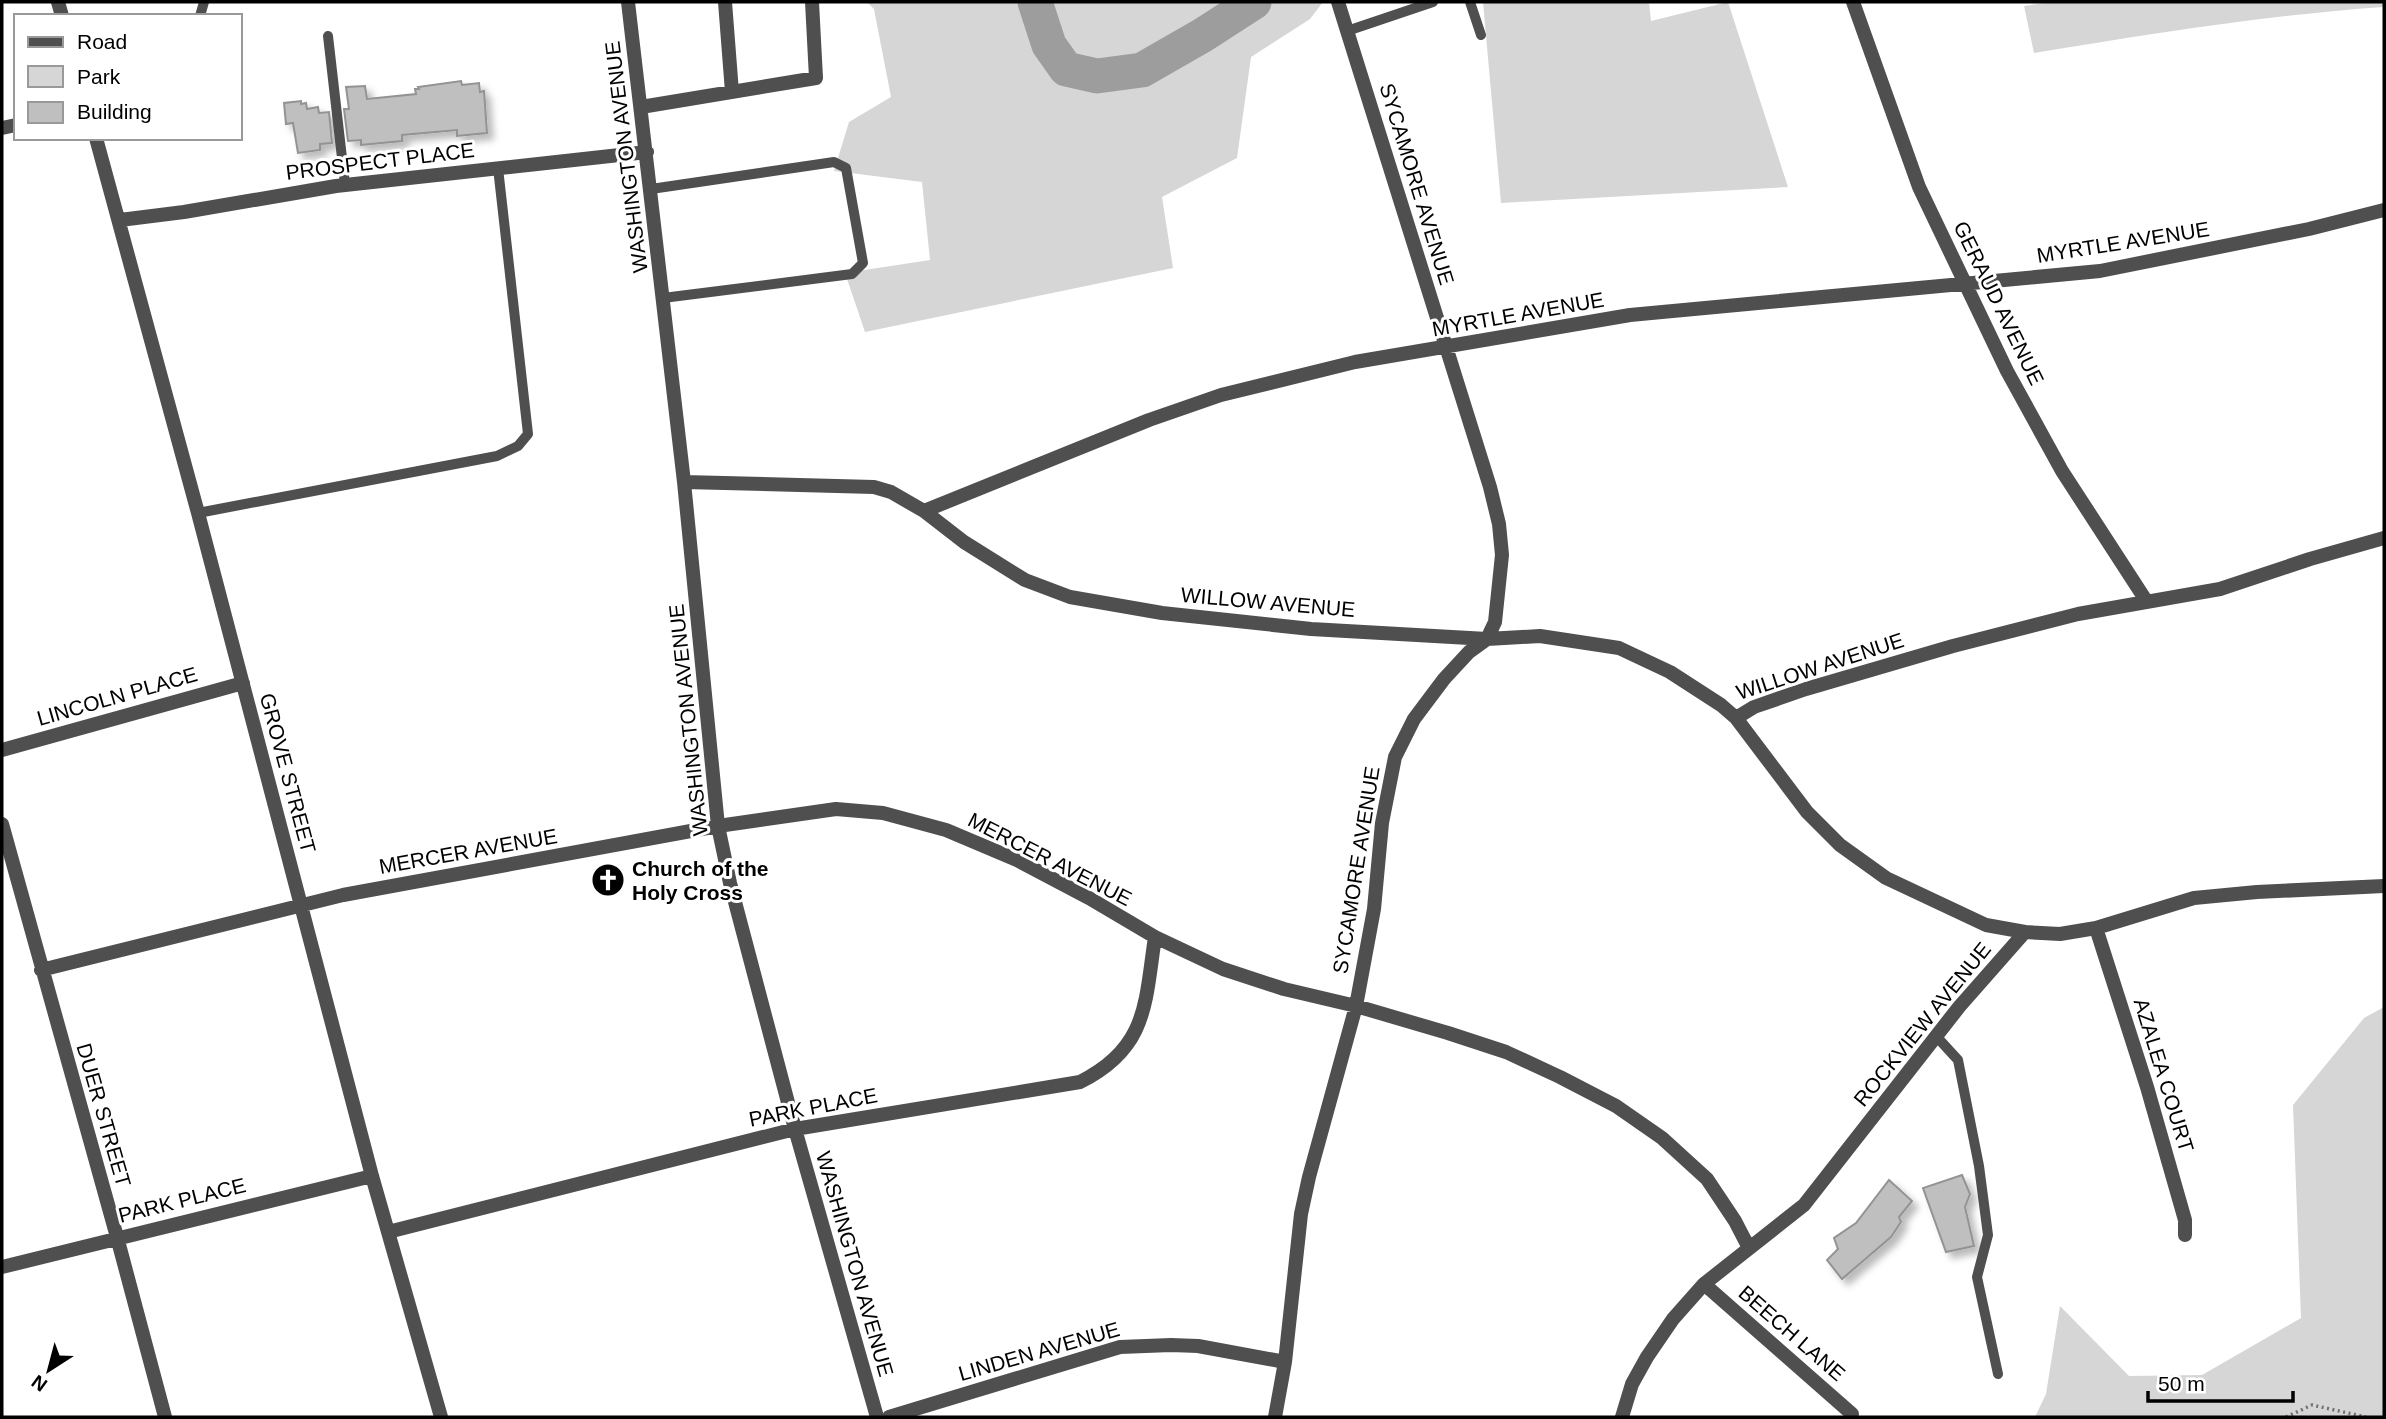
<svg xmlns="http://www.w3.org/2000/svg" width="2386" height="1419" font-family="Arial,sans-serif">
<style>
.green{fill:#d6d6d6}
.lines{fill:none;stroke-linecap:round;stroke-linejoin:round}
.river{stroke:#9d9d9d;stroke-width:35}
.building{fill:#bfbfbf;stroke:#939393;stroke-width:2;filter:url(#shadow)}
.path{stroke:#717171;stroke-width:3.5;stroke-dasharray:2 3.5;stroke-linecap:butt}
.lane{stroke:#4f4f4f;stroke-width:10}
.street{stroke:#4f4f4f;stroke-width:14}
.labels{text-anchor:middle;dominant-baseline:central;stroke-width:6;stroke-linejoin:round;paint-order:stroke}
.street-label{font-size:21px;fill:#000;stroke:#fff}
.poi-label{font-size:21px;font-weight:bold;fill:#000;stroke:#fff;text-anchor:start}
</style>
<defs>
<filter id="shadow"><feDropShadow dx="6" dy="6" stdDeviation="3.5" flood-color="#0004"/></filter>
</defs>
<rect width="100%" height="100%" fill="#fff"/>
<path class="green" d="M867 2H1323L1310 19 1251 57 1237 158 1162 197 1173 268 865 332 845 273 930 260 922 182 834 171 849 122 891 97 874 9Z
M1483 2H1649L1651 21 1728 2 1788 187 1501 203Z
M2052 2H2384V7C2267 15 2151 34 2034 53L2024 6Z
M2384 1007V1417H2035L2046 1394 2060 1306 2129 1376 2202 1375 2301 1318 2293 1105 2364 1018Z"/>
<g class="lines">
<path class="river" d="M1035 2 1049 45 1066 69 1097 76 1142 70 1203 35 1254 2"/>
</g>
<path class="building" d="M461 81 462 85 479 83 480 92 484 91 487 133 457 136V130L402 135V141L361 145V140L348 141 344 109H349L346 87 365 86 367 99 416 94 415 89H419L418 87Z
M301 101V104L306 103 307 109 318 107 319 113 329 112 332 143 320 144V150L298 153 293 123 286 124 284 103Z
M1962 1175 1970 1194 1965 1207 1974 1246 1946 1252 1923 1188Z
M1889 1180 1912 1201 1899 1217 1901 1222 1891 1237 1842 1279 1827 1260 1838 1249 1834 1238 1856 1223Z"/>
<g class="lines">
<path class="path" d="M2286 1417 2312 1405 2366 1417"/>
<path class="lane" d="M1470 2 1481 35
M200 16 204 2
M1347 31 1433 2
M328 36 345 184
M651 189 834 162 846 168 863 263 852 274 663 298
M198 513 497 456 518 446 528 434 498 168
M1936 1036 1958 1060 1979 1166 1988 1235 1977 1277 1998 1374"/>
<path class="street" d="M58 2 62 16
M628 2 684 482 718 826 730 883 795 1129 877 1417
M725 2 732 92
M1853 2 1919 187 2007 371 2062 471 2147 602
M641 107 816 78 812 2
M2 128 16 125
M96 138 198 513 372 1176 441 1417
M120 220 184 212 336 186 647 152
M684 482 874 487 891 492 924 511 1149 420 1221 395 1355 362 1630 315 2100 271 2309 229 2384 210
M924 511 964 542 1025 580 1070 597 1162 613 1311 629 1487 639 1540 636 1619 648 1670 672 1721 705 1736 718 1807 812 1840 845 1886 878 1986 925 2025 932
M1736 718 1754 707 1806 689 1953 646 2078 614 2220 589 2310 559 2384 538
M2 750 243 683
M2 824 117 1237 165 1417
M2096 928 2147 1087 2185 1220V1235
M41 970 343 895 718 826 836 809 883 813 946 830 1017 860 1089 898 1155 937 1223 969 1284 989 1356 1006 1448 1033 1506 1052 1560 1077 1616 1106 1662 1138 1707 1179 1735 1221 1749 1248
M388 1232 795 1129 1080 1082C1148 1048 1145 1003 1155 937
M2 1267 372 1176
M1704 1284 1852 1414
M889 1417 1120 1347 1171 1345 1198 1346 1285 1362
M1275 1417 1285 1362 1301 1214 1309 1177 1356 1006 1374 909 1382 823 1395 757 1414 719 1444 679 1469 652 1487 639 1495 622 1502 555 1499 524 1490 487 1338 2
M1622 1417 1632 1384 1647 1357 1673 1319 1704 1284 1804 1205 1959 1007 2025 932 2060 934 2096 928 2194 898 2257 892 2384 886"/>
</g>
<defs>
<symbol id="church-disc" viewBox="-11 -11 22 22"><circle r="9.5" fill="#000" stroke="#fff"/><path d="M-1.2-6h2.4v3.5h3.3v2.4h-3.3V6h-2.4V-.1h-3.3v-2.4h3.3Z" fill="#fff"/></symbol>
</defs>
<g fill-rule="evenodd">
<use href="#church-disc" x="589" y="861" width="38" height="38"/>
</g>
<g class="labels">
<g class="street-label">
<text transform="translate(626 157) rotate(-97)">WASHINGTON AVENUE</text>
<text transform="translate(380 161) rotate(-7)">PROSPECT PLACE</text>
<text transform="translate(1417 184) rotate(73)">SYCAMORE AVENUE</text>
<text transform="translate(2123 242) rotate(-9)">MYRTLE AVENUE</text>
<text transform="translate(1999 303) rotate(64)">GERAUD AVENUE</text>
<text transform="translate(1518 314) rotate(-10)">MYRTLE AVENUE</text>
<text transform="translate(1268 602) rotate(5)">WILLOW AVENUE</text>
<text transform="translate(1820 666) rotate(-18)">WILLOW AVENUE</text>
<text transform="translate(117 696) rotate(-16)">LINCOLN PLACE</text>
<text transform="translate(688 720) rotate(-96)">WASHINGTON AVENUE</text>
<text transform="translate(288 773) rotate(75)">GROVE STREET</text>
<text transform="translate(468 851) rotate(-10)">MERCER AVENUE</text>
<text transform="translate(1050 859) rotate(27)">MERCER AVENUE</text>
<text transform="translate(1356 870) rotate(-81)">SYCAMORE AVENUE</text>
<text transform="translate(1922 1024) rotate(-51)">ROCKVIEW AVENUE</text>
<text transform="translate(2164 1075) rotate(73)">AZALEA COURT</text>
<text transform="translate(813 1107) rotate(-11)">PARK PLACE</text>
<text transform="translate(104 1115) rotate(74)">DUER STREET</text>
<text transform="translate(182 1200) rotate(-14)">PARK PLACE</text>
<text transform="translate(855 1264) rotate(74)">WASHINGTON AVENUE</text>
<text transform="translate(1792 1333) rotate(41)">BEECH LANE</text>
<text transform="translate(1039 1351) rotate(-16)">LINDEN AVENUE</text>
</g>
<g class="poi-label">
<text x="632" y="868">Church of the<tspan x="632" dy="24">Holy Cross</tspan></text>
</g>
</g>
<rect width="2386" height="1419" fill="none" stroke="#000000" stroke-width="7"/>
<rect x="14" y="14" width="228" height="126" fill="#ffffff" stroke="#999999" stroke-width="2"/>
<rect x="28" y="37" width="35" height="10" fill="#4f4f4f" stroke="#999999" stroke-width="2"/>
<text x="77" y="49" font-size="21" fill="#000000">Road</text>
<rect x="28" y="66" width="35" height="21" fill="#d6d6d6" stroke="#999999" stroke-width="2"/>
<text x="77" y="84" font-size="21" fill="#000000">Park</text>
<rect x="28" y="102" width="35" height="21" fill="#bfbfbf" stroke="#999999" stroke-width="2"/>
<text x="77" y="119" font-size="21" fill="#000000">Building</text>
<g transform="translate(49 1370) rotate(216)" stroke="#ffffff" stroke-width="5" paint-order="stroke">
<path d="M0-5L12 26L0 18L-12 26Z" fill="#000000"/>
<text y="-10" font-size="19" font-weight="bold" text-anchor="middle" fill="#000000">N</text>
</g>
<path d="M2148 1391v10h145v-10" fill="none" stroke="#000000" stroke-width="3.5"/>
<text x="2158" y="1391" font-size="21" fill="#000000" stroke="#ffffff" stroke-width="5" paint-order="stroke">50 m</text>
</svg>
